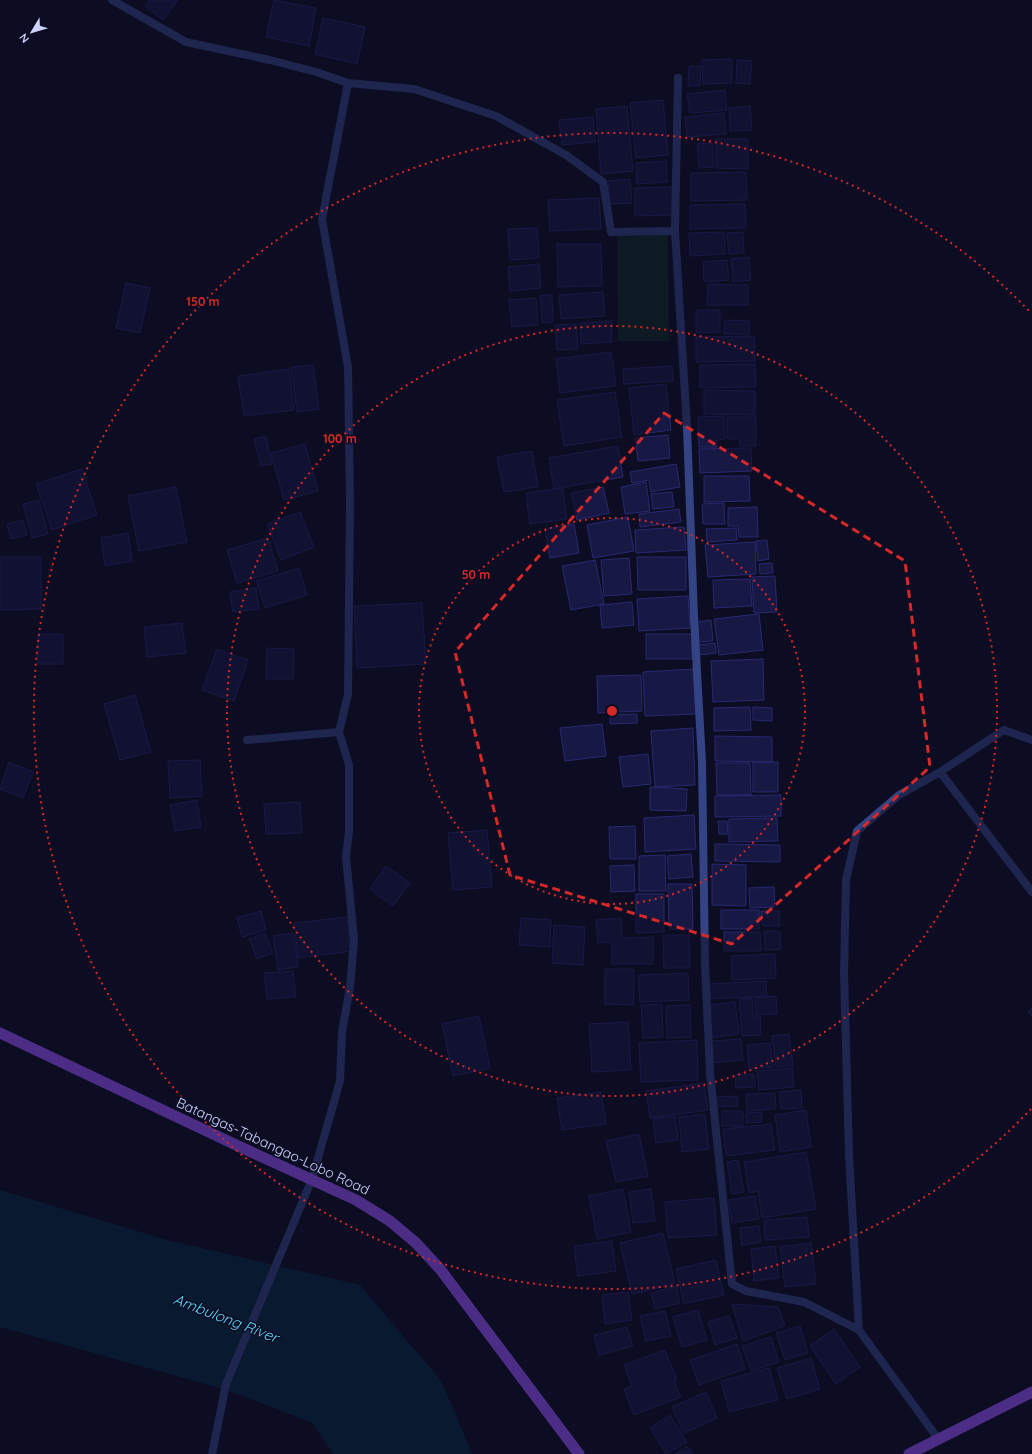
<svg xmlns="http://www.w3.org/2000/svg" width="1032" height="1454" font-family="Quicksand,sans-serif">
<style>
.green{fill:#0f2c25}
.water{fill:#062941}
.building{fill:#171844;stroke:#282971}
.lines{fill:none;stroke-linecap:round;stroke-linejoin:round}
.service{stroke:#344384;stroke-width:8}
.minor{stroke:#344384;stroke-width:8}
.primary{stroke:#9954ff;stroke-width:11}
.marked{fill:none;stroke:#d62828;stroke-width:3;stroke-dasharray:8 5;stroke-linejoin:round}
.ring{fill:none;stroke:#d62828;stroke-width:2;stroke-dasharray:2 4}
.labels{text-anchor:middle;dominant-baseline:central;stroke-width:3;stroke-linejoin:round;paint-order:stroke}
.street-label{font-size:14px;fill:#cdd2ff;stroke:#0c0d22}
.water-label{font-size:15px;font-style:italic;fill:#5bd8ff;stroke:#0c0d22}
.centre{fill:#d62828;stroke:#0c0d22;stroke-width:2}
.ring-label{font-size:12px;text-anchor:middle;font-weight:bold;fill:#d62828;stroke:#0c0d22;stroke-width:3;stroke-linejoin:round;paint-order:stroke}
</style>
<rect width="100%" height="100%" fill="#0c0d22"/>
<path class="green" d="M668 234 669 341H618L617 235Z"/>
<path class="water" d="M0 1190 167 1240 360 1285 442 1382 472 1454H333L313 1423 227 1390 0 1327Z"/>
<path class="building" d="M150 0H178L163 20 145 6Z
M274 0 316 8 309 46 266 37Z
M323 18 365 27 357 64 315 54Z
M732 59V83L703 84 702 60Z
M737 60 752 61 750 84 736 83Z
M689 66H701L700 86H688Z
M725 90 727 110 690 113 687 94Z
M663 100 668 155 636 158 630 103Z
M627 106 633 171 601 174 596 109Z
M750 106 752 130 730 131 729 108Z
M724 113 726 134 687 137 685 117Z
M593 117 595 142 562 145 559 120Z
M716 139H748V169L716 168Z
M712 143 714 167 699 168 697 144Z
M666 161 667 182 637 184 636 163Z
M746 172 747 200 691 201V173Z
M630 179 632 203 610 204 608 181Z
M672 187 673 215 635 216V188Z
M599 198 601 229 550 231 548 200Z
M745 204 746 228 690 229V205Z
M537 228 539 258 510 260 508 229Z
M724 232 725 254 690 256 689 233Z
M743 232 744 253 729 254 727 233Z
M557 244H601L602 286 558 287Z
M749 257 751 280 733 282 731 259Z
M727 260 729 280 704 282 703 262Z
M539 264 541 288 510 291 508 267Z
M126 283 150 288 140 333 116 328Z
M708 284 748 285V305H707Z
M603 292 605 316 561 319 559 295Z
M540 295H552L553 322 542 323Z
M536 298 538 325 512 327 509 300Z
M696 310H720V332L696 333Z
M725 320 750 321 749 334H724Z
M611 321 612 342 581 344 580 323Z
M576 324 578 349 557 350 555 325Z
M754 336 755 361 696 362V337Z
M611 352 616 386 560 393 556 359Z
M755 364 756 387 700 388V365Z
M313 365 319 409 297 412 291 367Z
M672 366 673 381 624 384 623 369Z
M289 369 294 410 244 416 238 376Z
M666 384 671 430 634 435 629 388Z
M704 390 755 391V415L704 414Z
M615 392 622 437 564 446 557 400Z
M724 416 725 439 717 440V447H699L698 417Z
M727 417H756V446H740L739 439H727Z
M668 435 670 458 638 461 635 438Z
M266 436 272 464 261 466 254 439Z
M305 444 318 491 284 500 271 453Z
M618 446 623 477 554 489 549 458Z
M751 448 752 471 700 473 699 449Z
M532 451 538 487 504 492 497 457Z
M676 464 680 487 651 492 649 480 632 483 630 472Z
M82 469 97 515 52 530 36 484Z
M704 476H749L750 501 704 502Z
M646 482 650 511 625 514 621 487Z
M176 487 187 542 139 551 128 496Z
M603 487 609 513 577 520 571 493Z
M563 488 567 519 530 524 526 493Z
M672 492 674 507 653 509 651 494Z
M39 500 48 534 32 538 23 504Z
M724 503 725 524H703L702 504Z
M757 507 758 537H739L738 526H728V508Z
M679 509 681 522 640 527 639 514Z
M300 512 314 547 281 560 267 524Z
M628 517 634 551 593 558 587 525Z
M23 520 27 535 11 539 7 524Z
M574 524 579 553 550 558 545 529Z
M684 527 686 550 636 553 635 530Z
M736 528 737 540 707 542 706 529Z
M128 533 132 561 105 566 101 538Z
M268 538 278 571 237 583 227 550Z
M767 540 769 559 758 561 756 541Z
M755 542 756 574 708 577 705 545Z
M0 557H41V609L0 610Z
M637 557H686V590H638Z
M629 558 632 594 604 596 601 560Z
M595 560 604 604 571 610 562 566Z
M772 563 773 573 760 574 759 564Z
M299 568 307 595 265 608 256 581Z
M775 576 777 612 754 613 752 577Z
M750 579 752 606 714 608 713 580Z
M256 588 259 609 233 612 230 592Z
M688 596 690 628 639 631 637 599Z
M632 602 634 625 602 628 600 605Z
M422 603 426 664 357 668 354 606Z
M759 614 763 650 719 655 714 619Z
M711 620 713 641 698 642 696 622Z
M182 623 186 653 147 657 144 627Z
M38 634H63V664H38Z
M646 634H692V659H646Z
M715 643 716 653 699 655 698 645Z
M267 648 294 649 293 679H266Z
M217 649 248 660 234 701 202 690Z
M763 659 764 700 713 702 711 661Z
M693 669 696 714 645 716 643 672Z
M641 675 642 711 598 713 597 676Z
M135 695 151 752 120 760 104 704Z
M750 707 751 730 714 731V708Z
M753 707 772 708V721L753 720Z
M637 714V723L610 724V715Z
M602 724 606 756 565 761 560 728Z
M693 728 695 785 655 787 651 731Z
M715 736 772 737V762L715 761Z
M648 754 651 784 623 787 619 757Z
M200 760 202 796 170 798 168 761Z
M9 762 33 772 23 798 0 789Z
M753 762H778V792H753Z
M716 763H750L751 795H717Z
M650 787 687 789 686 811 650 810Z
M781 795V816L715 817V796Z
M197 800 201 827 175 831 170 805Z
M300 802 302 833 266 834 264 804Z
M694 815 696 849 645 852 644 818Z
M777 818 778 841 729 842V819Z
M718 821H727L728 834H719Z
M635 826 636 859H610L609 827Z
M487 830 492 887 453 890 448 833Z
M715 844 780 845V862L715 861Z
M691 854 693 877 669 879 667 856Z
M665 855 666 891H639V856Z
M712 864 746 865V906L712 905Z
M634 865 635 891 611 892 610 866Z
M386 866 410 883 393 906 370 889Z
M668 884H692L693 929H669Z
M774 887 775 907 750 908 749 888Z
M636 894H664V932L636 933Z
M721 910H759V929H721Z
M261 911 266 930 242 937 237 918Z
M761 911H779L780 926H762Z
M347 917 351 951 298 958 294 923Z
M521 918 551 920 550 947 519 945Z
M621 918 622 938 653 937V964H612V942L598 943 596 920Z
M554 925 585 927 583 965 552 963Z
M764 931H780L781 949 765 950Z
M724 932H760L761 951H724Z
M265 933 273 953 257 959 249 939Z
M293 933 298 967 278 970 273 936Z
M663 935H689L690 968H664Z
M775 954 776 978 732 980 731 956Z
M605 969H634V1005L605 1004Z
M293 971 296 997 267 999 264 973Z
M688 973 689 1000 640 1002 638 975Z
M766 981 767 996 710 999 709 984Z
M776 996 777 1014 756 1015 755 998Z
M752 998 753 1016H760L761 1035 742 1036 739 999Z
M735 1002 739 1034 712 1038 708 1005Z
M662 1004 663 1037 643 1038 641 1005Z
M690 1005 691 1037 667 1038 666 1006Z
M1032 1008V1017L1028 1012Z
M479 1016 490 1068 453 1076 442 1024Z
M628 1022 631 1070 592 1072 589 1024Z
M789 1034 793 1065 776 1067 772 1036Z
M741 1039 743 1060 713 1063 712 1041Z
M697 1040 698 1080 641 1082 639 1043Z
M770 1043 773 1067 749 1069 747 1045Z
M792 1068 794 1087 759 1090 757 1071Z
M754 1074 755 1087 736 1088 735 1075Z
M704 1083 708 1110 650 1118 646 1091Z
M801 1090 802 1108 781 1109 779 1092Z
M601 1092 606 1124 562 1130 557 1098Z
M775 1093 776 1109 747 1111 746 1094Z
M737 1096 738 1106 717 1107 716 1097Z
M806 1110 811 1147 780 1152 775 1115Z
M722 1111H743V1126H722Z
M762 1112V1122L746 1123V1113Z
M705 1114 709 1149 682 1152 679 1117Z
M675 1116 678 1140 656 1143 653 1119Z
M771 1124 775 1150 726 1156 723 1129Z
M639 1134 648 1176 616 1182 606 1141Z
M806 1152 816 1209 762 1218 758 1191 749 1193 744 1162Z
M738 1160 744 1192 732 1194 727 1162Z
M623 1189 631 1232 597 1239 589 1196Z
M651 1189 655 1221 633 1223 629 1192Z
M755 1196 759 1219 732 1223 728 1200Z
M714 1198 717 1235 668 1238 665 1202Z
M807 1217 809 1237 765 1240 764 1220Z
M759 1226 761 1242 742 1245 740 1228Z
M663 1233 675 1284 632 1294 620 1243Z
M612 1241 616 1271 578 1276 574 1246Z
M811 1243 816 1284 785 1287 780 1247Z
M775 1246 779 1278 754 1281 751 1249Z
M716 1260 724 1295 684 1304 676 1269Z
M676 1286 680 1303 655 1309 651 1293Z
M628 1292 632 1320 605 1324 602 1295Z
M732 1304 778 1307 785 1326 743 1341Z
M698 1310 707 1340 682 1347 673 1317Z
M665 1311 671 1336 646 1341 640 1316Z
M729 1316 737 1338 715 1345 708 1322Z
M800 1326 808 1353 785 1360 776 1333Z
M627 1327 633 1346 599 1355 594 1335Z
M834 1329 860 1367 836 1384 810 1346Z
M771 1337 779 1362 751 1371 742 1346Z
M737 1344 745 1369 699 1385 690 1360Z
M665 1350 677 1380 674 1381 681 1397 634 1415 624 1389 632 1386 624 1365Z
M811 1358 820 1389 787 1399 777 1368Z
M769 1368 778 1400 729 1412 721 1381Z
M706 1392 717 1418 684 1433 672 1407Z
M670 1415 687 1442 666 1454 650 1428Z
M687 1446 693 1454H676Z"/>
<g class="lines">
<path class="service" d="M247 740 339 732
M212 1454 226 1384 312 1179"/>
<path class="minor" d="M112 0 186 42 270 60 316 72 348 83 414 89 496 116 566 155 603 182 611 232 675 231 687 427 694 617 702 762 705 963 710 1073 732 1284 746 1291 804 1302 859 1330 939 1440
M675 231 678 78
M940 772 1032 892
M312 1179 340 1081 342 1032 350 987 354 940 346 857 349 831V765L339 732 348 694 350 504 348 367 322 219 348 83
M859 1330 849 1155 844 972 846 880 857 831 899 795 940 772 1004 730 1032 740"/>
<path class="primary" d="M0 1033 234 1144 356 1200 390 1221 416 1243 440 1269 579 1454
M909 1454 1032 1392"/>
</g>
<path d="M0 0H1032V1454H0ZM664 413 905 561 930 767 732 944 510 875 455 652Z" fill="#0c0d22" fill-opacity=".55" fill-rule="evenodd"/>
<path class="marked" d="M664 413 905 561 930 767 732 944 510 875 455 652Z"/>
<g class="ring">
<circle cx="612" cy="711" r="193"/>
<circle cx="612" cy="711" r="385"/>
<path d="M1031 1109A578 578 0 1 1 1031 313"/>
</g>
<g class="labels">
<g class="street-label">
<text transform="translate(273 1146) rotate(25)">Batangas-Tabangao-Lobo Road</text>
</g>
<g class="water-label">
<text transform="translate(226 1318) rotate(21)">Ambulong River</text>
</g>
</g>
<circle cx="612" cy="711" r="6" class="centre"/>
<g class="ring-label">
<text x="203" y="306">150 m</text>
<text x="340" y="443">100 m</text>
<text x="476" y="579">50 m</text>
</g>
<g transform="translate(32 32) rotate(232)" stroke="#0c0d22" stroke-width="3" paint-order="stroke">
<path d="M0-3L7 15L0 10L-7 15Z" fill="#cdd2ff"/>
<text y="-6" font-size="11" font-weight="bold" text-anchor="middle" fill="#cdd2ff">N</text>
</g>
</svg>
